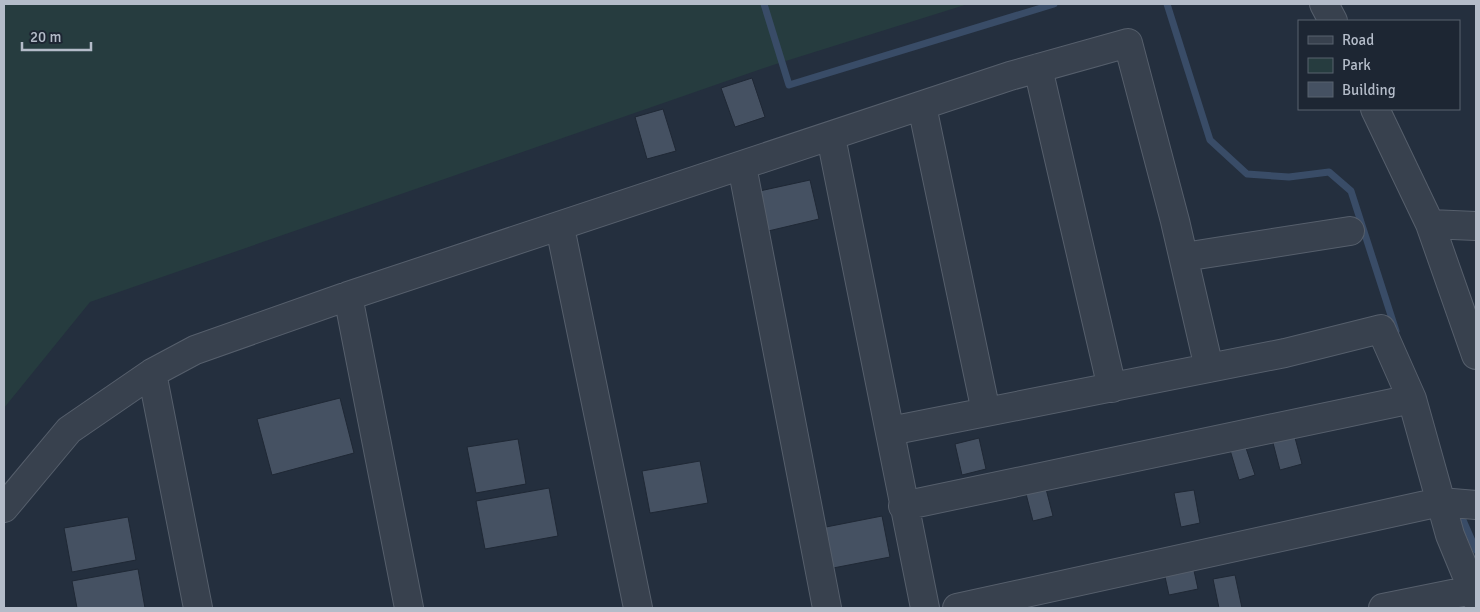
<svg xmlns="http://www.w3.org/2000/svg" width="1480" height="612" font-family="Signika,sans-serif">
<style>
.green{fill:#263c3f}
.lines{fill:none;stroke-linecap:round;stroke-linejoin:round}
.stream{stroke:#394c67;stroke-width:7}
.building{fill:#455162;stroke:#1f2835}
.minor-casing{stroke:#565f6c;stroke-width:30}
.minor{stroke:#38414e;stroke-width:28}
</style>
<rect width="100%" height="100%" fill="#242f3e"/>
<path class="green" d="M4 4H968L773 65 90 302 4 408Z"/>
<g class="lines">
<path class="stream" d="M764 4 789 85 1054 4
M1167 4 1210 140 1247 174 1289 177 1329 172 1351 191 1396 331
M1459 511 1476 550"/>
</g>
<path class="building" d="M752 78 765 117 735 127 721 88Z
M663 109 676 151 647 159 635 117Z
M810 180 819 219 764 232 755 192Z
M340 398 354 453 272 475 257 419Z
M1294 434 1302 464 1280 470 1272 439Z
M979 438 986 469 962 475 955 444Z
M518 439 526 484 476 493 467 447Z
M1245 445 1255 475 1239 480 1230 450Z
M700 461 708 503 650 513 642 471Z
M1045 485 1053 516 1033 521 1025 490Z
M549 488 558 536 485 549 476 501Z
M1194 490 1200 523 1181 527 1174 493Z
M882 516 890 557 828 569 821 528Z
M128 517 136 560 72 572 64 528Z
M1191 557 1198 589 1169 595 1162 563Z
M138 569 145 608H77L72 581Z
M1235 575 1242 608H1219L1213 579Z"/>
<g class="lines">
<defs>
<path id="minor" d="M1324 4 1333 21
M1038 68 1112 388
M922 106 986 412
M1375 109 1430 224 1476 355
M831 137 925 608
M742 166 827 608
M1430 224 1476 226
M560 227 638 608
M1184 257 1350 231
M348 296 409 608
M152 373 198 608
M890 431 1285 353 1381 329 1412 399 1450 535 1476 598
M903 506 1412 399
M4 508 69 430 152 373 195 350 348 296 1010 76 1128 43 1175 221 1209 368
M957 608 1440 502 1476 505
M1383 608 1472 590"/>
</defs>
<use href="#minor" class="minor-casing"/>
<use href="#minor" class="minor"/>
</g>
<rect width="1480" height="612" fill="none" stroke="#b4bcc9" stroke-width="10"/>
<rect x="1298" y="20" width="162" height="90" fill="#1d2633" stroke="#59626f"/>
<rect x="1308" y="36" width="25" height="8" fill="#38414e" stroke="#59626f"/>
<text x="1342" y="45" font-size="15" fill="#b4bcc9">Road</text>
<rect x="1308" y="58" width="25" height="15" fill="#263c3f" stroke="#59626f"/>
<text x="1342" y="70" font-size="15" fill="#b4bcc9">Park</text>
<rect x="1308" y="82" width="25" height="15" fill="#455162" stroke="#59626f"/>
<text x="1342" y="95" font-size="15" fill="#b4bcc9">Building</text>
<path d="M22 42v8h69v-8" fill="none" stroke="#b4bcc9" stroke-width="2.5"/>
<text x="30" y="42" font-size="15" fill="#b4bcc9" stroke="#1d2633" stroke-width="4" paint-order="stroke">20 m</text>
</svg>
